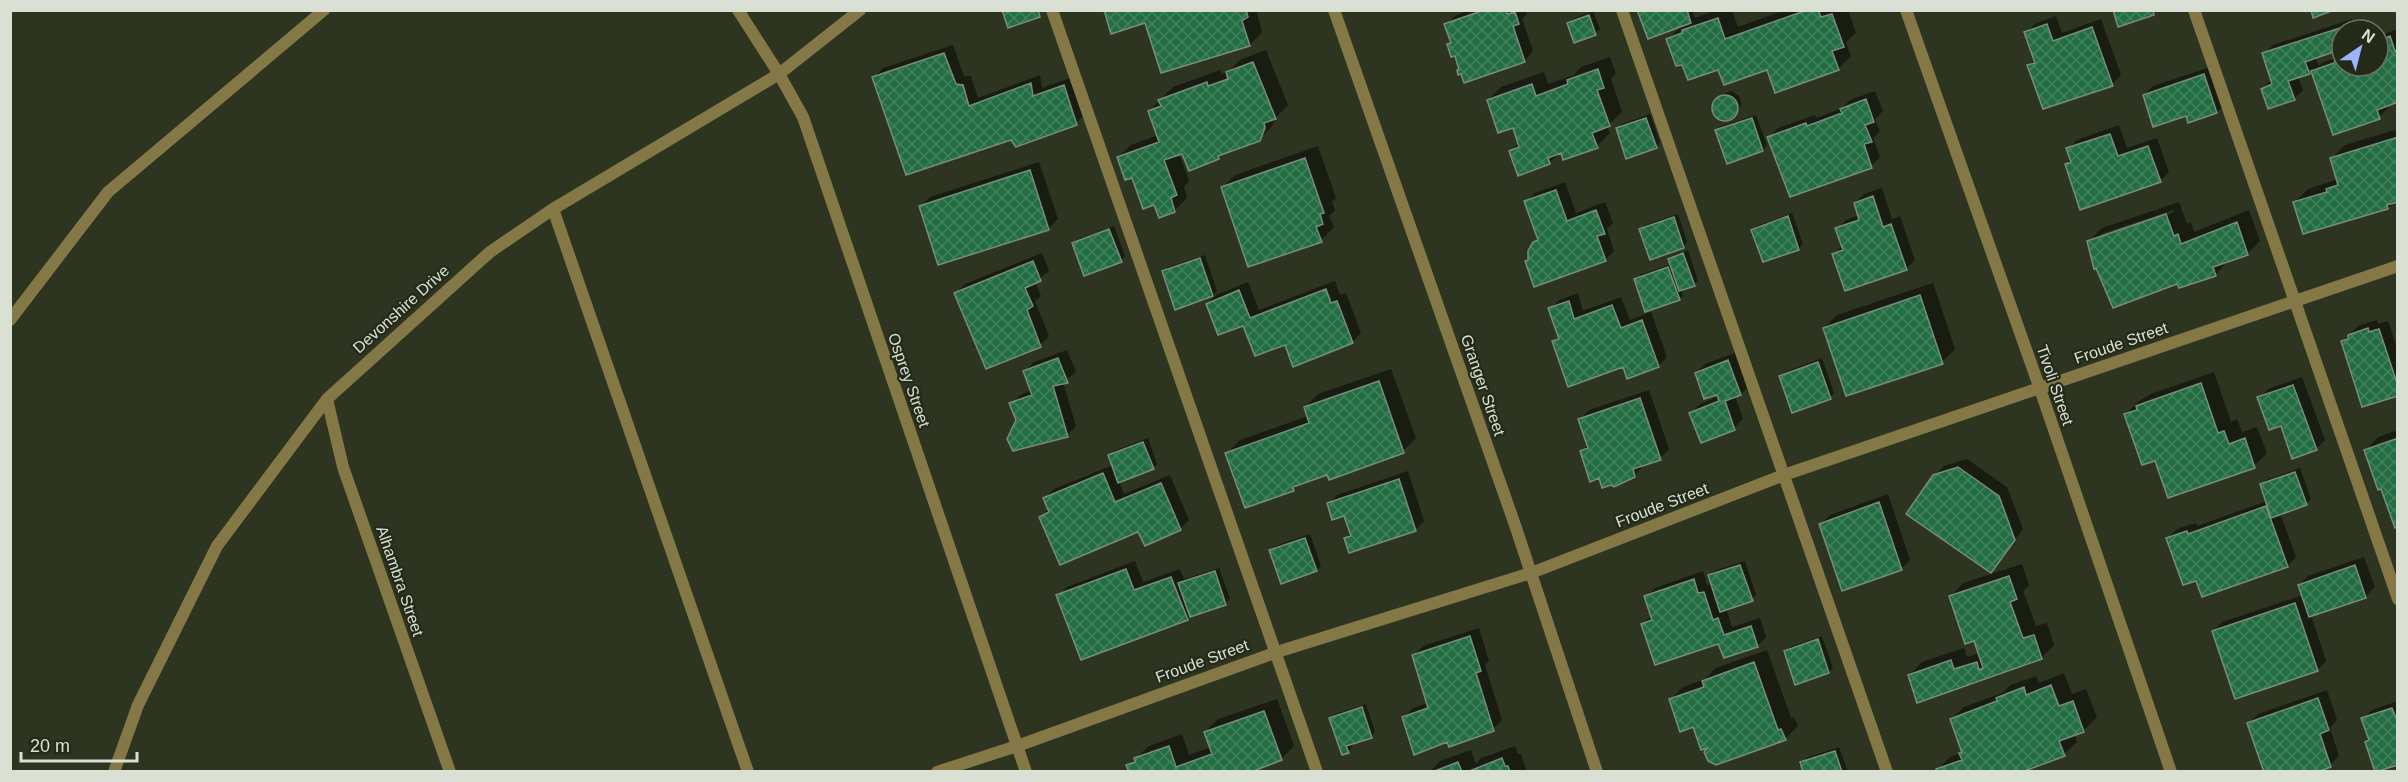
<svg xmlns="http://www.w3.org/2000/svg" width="2408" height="782" font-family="Arial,sans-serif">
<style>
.shadow{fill:#0007;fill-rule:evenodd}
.building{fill:url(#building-cross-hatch);stroke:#778d7d;stroke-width:1.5}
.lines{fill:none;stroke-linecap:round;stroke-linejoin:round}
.lane{stroke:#847946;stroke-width:12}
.street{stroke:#847946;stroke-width:12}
.labels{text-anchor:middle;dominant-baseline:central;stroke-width:4.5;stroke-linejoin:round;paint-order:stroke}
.street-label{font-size:16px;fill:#dae0d4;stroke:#232b18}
</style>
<defs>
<pattern id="building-cross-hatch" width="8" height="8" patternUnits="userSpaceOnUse" patternTransform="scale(1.5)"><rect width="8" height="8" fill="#236d42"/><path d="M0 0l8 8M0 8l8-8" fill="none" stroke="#42825c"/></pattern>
</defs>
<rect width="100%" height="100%" fill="#2d3521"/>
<path class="shadow" d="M1105 10H1256L1262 32 1250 45Z
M1469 10H1526L1527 14 1522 19 1533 51 1524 61 1461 69 1456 54 1449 45 1452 42 1446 25 1455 16Z
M1639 10H1692L1695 18 1717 10H1732L1738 27 1785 10H1848L1856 33 1846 42 1851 56 1838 69 1719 68 1683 63 1668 39 1684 24Z
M1593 11 1600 29 1595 34 1569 23 1573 19Z
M2056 16 2062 33 2101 19 2121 75 2112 84 2029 66 2035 59 2026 33 2035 24Z
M2352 19 2355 30H2342L2315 57 2319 66 2322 63 2338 57 2342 52V66H2378V36L2398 29V101L2387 104 2388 108 2379 117 2334 133 2312 69 2298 76 2303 90 2294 99 2262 89 2272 79 2264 54 2273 45Z
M953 45 964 76H971L978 98 1040 75 1042 88 1073 77 1085 114 1076 123 1012 138 874 77 883 68Z
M1266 50 1288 105 1277 116 1272 126 1259 140 1224 152 1218 158 1183 152 1179 153 1189 181 1184 187 1187 198 1174 211 1155 203 1118 157 1131 145 1158 135 1149 111 1173 87 1220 70 1221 74 1228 72 1240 60Z
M1610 57 1616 74 1611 79 1622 112 1607 126 1610 133 1597 146 1562 151 1549 163 1511 151 1519 142 1514 126 1488 100 1501 87 1544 72 1548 84 1574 75 1581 67Z
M2213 66 2226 103 2217 112 2187 114 2144 95 2153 86Z
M1731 91 1739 96 1742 104 1733 117 1724 120 1715 116 1712 107 1721 95Z
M1875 91 1883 111 1875 119 1880 132 1873 138 1880 157 1871 166 1769 137 1778 128 1815 115 1816 118 1842 108 1850 100Z
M1650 114 1660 142 1656 147 1618 129 1622 124Z
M1756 115 1767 145 1763 150 1717 130 1721 126Z
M2119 125 2127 148 2157 138 2169 172 2160 181 2066 164 2071 159 2068 149 2077 140Z
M2398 129V200L2388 208 2295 202 2308 189 2338 179 2332 158 2345 145Z
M1318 146 1336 198 1332 202 1335 210 1329 216 1334 227 1321 240 1222 188 1235 175Z
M1039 162 1058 219 1049 228 939 263 921 206 930 197Z
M1565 182 1576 213 1605 202 1613 223 1607 229 1614 251 1605 260 1527 261 1539 239 1526 202 1535 193Z
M1882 188 1892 219 1900 216 1915 260 1906 269 1834 254 1843 245 1837 229 1846 220 1859 215 1855 203 1864 194Z
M2179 202 2187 224 2191 222 2194 232 2249 210 2260 241 2247 254 2228 261 2216 274 2180 286 2178 282 2097 266 2089 241 2102 228ZM2173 210 2174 212 2101 237V234Z
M1792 213 1803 244 1799 248 1764 260 1753 230 1757 226Z
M1678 214 1687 242 1683 247 1641 229 1645 225Z
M1114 226 1125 256 1121 261 1074 243 1078 239Z
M1688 250 1698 281 1694 285 1681 289 1683 295 1679 299 1636 280 1640 275 1671 264 1670 259 1674 255Z
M1042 253 1049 271 1035 282 1041 296 1035 301 1049 336 1040 345 987 367 956 293 965 284Z
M1205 255 1217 291 1213 295 1164 272 1168 267Z
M1335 281 1340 295 1346 293 1361 333 1352 342 1286 343 1207 304 1216 295 1248 282 1259 310Z
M1933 283 1955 349 1942 362 1824 328 1837 315Z
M1578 293 1583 311 1621 297 1630 320 1651 312 1667 357 1658 366 1624 365 1553 342 1560 336 1550 309 1559 300Z
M2377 320 2378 324 2388 321 2398 351V395L2342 342 2358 326Z
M1067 350 1076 372 1063 382 1076 426 1067 435 1018 419 1011 404 1020 395 1032 390 1025 371 1034 362Z
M1737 352 1750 385 1741 394 1735 396 1743 419 1734 428 1702 441 1691 413 1700 404 1719 396 1696 373 1705 364Z
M1822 358 1834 393 1830 398 1781 376 1785 372Z
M1391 369 1416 438 1403 451 1328 473 1300 483 1293 489 1227 453 1240 440 1308 416 1305 407 1318 394Z
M2214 372 2231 422 2237 419 2242 432 2257 427 2267 453 2254 466 2126 414 2139 401 2151 394Z
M2302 377 2325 440 2316 449 2259 398 2268 389Z
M1649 390 1669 449 1660 458 1643 464V466L1634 476 1582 451 1588 445 1580 419 1589 410Z
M2398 430V525L2366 450 2378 437Z
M1148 438 1157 464 1153 468 1119 481 1124 494 1170 475 1189 520 1180 529 1139 530 1041 517 1049 509 1045 498 1054 489 1113 465 1109 456 1114 451Z
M1967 459 2007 487 2023 529 1991 571 1934 476 1944 466Z
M2300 468 2311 499 2306 504 2280 513 2296 557 2287 566 2197 579 2168 538 2177 529 2196 523 2197 526 2267 501 2262 484 2266 480Z
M1408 471 1424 521 1415 530 1345 538 1351 533 1345 514 1328 504 1337 495Z
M1888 494 1910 560 1901 569 1821 524 1830 515Z
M1310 534 1321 566 1317 570 1271 551 1275 546Z
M2364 557 2375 587 2366 596 2311 615 2326 661 2317 670 2213 631 2222 622 2303 595 2299 585 2308 576Z
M1135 561 1143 582 1180 569 1184 579 1219 568 1230 599 1226 603 1191 615 1187 619 1058 596 1067 587Z
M1745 561 1756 595 1752 599 1726 608 1732 627 1760 618 1766 637 1757 646 1719 642 1643 624 1652 615 1646 597 1655 588 1703 571 1707 585 1712 584 1710 575 1714 571Z
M2022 564 2029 585 2023 591 2036 626 2047 623 2054 645 2041 658 1918 701 1909 675 1922 662 1964 648 1967 657 1980 653 1975 639 1951 596 1963 583Z
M1479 628 1489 661 1485 665 1502 720 1493 729 1404 717 1413 708 1428 703 1414 655 1423 646Z
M1822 636 1833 668 1829 672 1786 651 1790 647Z
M1767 650 1791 718 1794 717 1798 726 1785 739 1710 745 1670 700 1683 687 1705 679 1716 668Z
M2064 673 2072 694 2086 689 2097 717 2084 730 2074 734 2077 742 2064 754 1937 770 1950 757 1963 752 1951 719 1964 707 2004 692 2010 685 2036 676 2039 683Z
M2327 690 2337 720 2330 728 2339 756 2330 765 2249 723 2258 714Z
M1277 699 1294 746 1281 759 1252 772 1128 765 1149 746 1182 734 1189 755 1211 747 1205 732 1218 719Z
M2398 701V764L2367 742 2370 739 2363 719 2372 710Z
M1366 704 1375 732 1371 737 1351 743 1352 747 1348 752 1331 719 1335 714Z
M1515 746 1518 754H1521L1527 772H1430L1440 761 1471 750 1476 764 1481 758Z
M1839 747 1848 772H1805L1802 763 1806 758Z"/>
<path class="building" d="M1002 10H1038L1040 17 1008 28Z
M1104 10H1246L1248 17 1242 21 1250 46 1161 73 1145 23 1111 34Z
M1484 10H1506L1507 14 1515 12 1519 24 1513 26 1525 62 1464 83 1461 74 1458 75 1457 70H1459L1455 56 1451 57 1447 44 1451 43 1444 24Z
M1637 10H1687L1691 23 1648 39Z
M1807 10H1818L1821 17 1832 14 1844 47 1832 51 1839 70 1775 93 1767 70 1724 85 1718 70 1688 80 1682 65 1676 66 1666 39 1682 33V30L1718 18 1725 39Z
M2113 10H2153L2154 15 2118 27Z
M2311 10H2334L2313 18Z
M1589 15 1596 35 1574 43 1567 23Z
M2047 24 2053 41 2092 27 2113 86 2043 109 2027 65 2035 63 2024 32Z
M2343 27 2342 49 2305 62 2310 74 2288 81 2295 100 2268 109 2261 89 2272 84 2262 53Z
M2390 36 2395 51 2398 50V102L2377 110 2380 119 2333 135 2311 71 2334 63 2338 54 2342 53V66H2378V41Z
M944 53 956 84 963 85 969 106 1031 83 1033 96 1064 85 1077 125 1016 147 1011 140 906 175 872 77Z
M1253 62 1276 119 1264 123 1265 128 1260 141 1218 156 1219 159 1189 171 1182 154 1164 160 1177 195 1171 198 1175 212 1159 218 1154 205 1143 209 1132 178 1125 180 1117 157 1159 142 1148 111 1161 106 1158 100 1207 82 1208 86 1228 79 1226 72Z
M1598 69 1604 88 1597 90 1610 126 1592 133 1598 148 1563 160 1561 153 1548 158 1550 164 1518 176 1509 151 1519 147 1513 128 1498 133 1487 100 1532 84 1536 96 1568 84 1567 80Z
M2204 74 2217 113 2188 123 2186 116 2153 127 2143 95Z
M1712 108a13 13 0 1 1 26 0a13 13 0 1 1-26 0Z
M1866 99 1874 122 1865 125 1872 142 1864 144 1872 168 1790 197 1767 137 1806 123 1807 126 1842 113 1840 109Z
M1646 118 1657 148 1626 159 1616 128Z
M1752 118 1763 151 1727 164 1715 130Z
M2110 134 2118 156 2148 146 2161 182 2080 210 2065 164 2071 162 2066 148Z
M2398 137V202L2387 205 2388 209 2303 234 2293 202 2327 192 2326 189 2338 185 2330 158Z
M1305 158 1324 213 1320 214 1323 224 1316 227 1322 242 1248 267 1221 187Z
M1030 170 1049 230 938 265 919 206Z
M1556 190 1567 221 1596 210 1605 234 1597 236 1606 261 1534 287 1525 261 1528 260V251L1533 242 1538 240 1524 201Z
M1873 196 1883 227 1891 224 1907 270 1845 291 1832 254 1843 250 1835 228 1859 220 1854 203Z
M2166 214 2174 236 2178 234 2181 244 2237 222 2248 255 2213 267 2216 276 2179 288 2177 284 2113 308 2096 268 2094 269 2087 241Z
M1788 216 1799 250 1763 262 1751 230Z
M1674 217 1684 248 1650 260 1639 229Z
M1109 229 1122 262 1084 276 1072 243Z
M1683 253 1695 286 1679 291 1668 259Z
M1200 258 1213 296 1175 310 1162 271Z
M1033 261 1041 281 1025 288 1033 306 1027 310 1041 347 986 369 954 293Z
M1668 267 1680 300 1645 312 1634 279Z
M1326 289 1331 303 1337 301 1353 343 1293 367 1285 345 1255 356 1243 326 1218 335 1206 304 1239 290 1250 318Z
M1920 295 1943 364 1846 396 1823 328Z
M1569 301 1574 319 1612 305 1621 328 1642 320 1659 367 1627 379 1623 367 1568 387 1552 341 1559 339 1548 308Z
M2368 328 2369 332 2379 329 2398 386V396L2362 407 2341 341 2348 339V335Z
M1058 358 1068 383 1053 386 1068 437 1013 451 1007 439 1016 420 1009 403 1032 395 1023 371Z
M1728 360 1741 395 1725 401 1735 430 1701 443 1689 413 1719 401 1717 395 1704 399 1695 373Z
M1818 362 1831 399 1792 413 1779 376Z
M1379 381 1404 453 1329 480 1327 475 1293 487 1294 491 1245 508 1225 453 1309 423 1304 407Z
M2201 383 2218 433 2224 431 2229 444 2245 438 2255 468 2168 498 2155 461 2142 465 2124 414 2137 410 2136 406 2144 403Z
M2293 385 2317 450 2292 459 2281 426 2269 430 2257 397Z
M1640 398 1661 460 1633 469 1635 477 1614 487 1611 485 1602 488 1599 478 1590 482 1580 451 1588 448 1578 419Z
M2398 438V527L2395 528 2381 489 2378 490 2364 450Z
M1143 442 1154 469 1118 483 1108 455Z
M1958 467 1999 496 2015 540 1991 573 1906 514 1933 475Z
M2295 472 2307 505 2271 518 2260 484Z
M1103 473 1115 502 1161 483 1181 530 1145 546 1138 532 1060 565 1039 517 1049 512 1043 498Z
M1399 479 1416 531 1349 553 1344 538 1351 536 1344 516 1332 520 1327 503Z
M1879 502 1902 570 1842 591 1819 524Z
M2266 506 2288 567 2202 597 2196 581 2183 585 2166 538 2187 531 2188 534Z
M1305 538 1317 571 1281 584 1269 550Z
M1740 565 1753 601 1720 612 1708 575Z
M2355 565 2366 598 2309 617 2298 585Z
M1126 569 1134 590 1171 577 1188 620 1081 660 1056 595Z
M1215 571 1226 605 1190 617 1178 583Z
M2009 576 2017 599 2010 602 2023 638 2034 635 2042 659 1917 703 1908 675 1951 660 1954 669 1977 662 1979 670 1983 668 1974 641 1965 644 1949 596Z
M1694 579 1698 593 1704 592 1713 620 1718 618 1724 635 1751 626 1758 647 1724 658 1718 644 1655 665 1641 624 1652 620 1644 596Z
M2295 603 2318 671 2235 699 2212 631Z
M1470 636 1481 671 1476 673 1494 731 1449 747 1447 742 1414 755 1402 717 1428 708 1412 655Z
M1818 639 1829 673 1795 685 1784 651Z
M1754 662 1778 730 1781 729 1786 740 1716 765 1708 761 1704 752 1707 748 1701 750 1693 727 1680 732 1669 699 1704 687 1702 681Z
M2051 685 2059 706 2073 701 2084 732 2059 741 2065 756 2022 772H1936V769L1962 760 1959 753H1962L1950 719 1997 701 1996 698 2024 687 2026 695Z
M2318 698 2329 730 2320 734 2331 767 2317 772H2264L2247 723Z
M1362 707 1372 738 1346 746 1349 753 1342 755 1329 718Z
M2392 708 2398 723V765L2375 772 2365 742 2369 740 2361 718Z
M1264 711 1282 760 1251 772H1129L1126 765 1135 762 1134 758 1169 746 1176 767 1212 754 1204 732Z
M1835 751 1842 772H1803L1800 762Z
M1502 758 1505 766H1508L1510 772H1467Z
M1458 762 1462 772H1432Z"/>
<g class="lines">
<path class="lane" d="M1052 10 1317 772
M1622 10 1887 772
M2194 10 2398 599
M553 209 748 772
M10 320 108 192 324 10"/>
<path class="street" d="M738 10 779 74 803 117 1026 772
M1334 10 1515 525 1597 772
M1906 10 2040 389 2171 772
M327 399 343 467 450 772
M114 772 138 705 217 546 327 399 490 252 553 209 779 74 860 10
M937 772 1017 746 1277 652 1531 573 1784 475 2398 266"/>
</g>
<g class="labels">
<g class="street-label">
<text transform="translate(401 309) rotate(-42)">Devonshire Drive</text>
<text transform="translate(2121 343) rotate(-19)">Froude Street</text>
<text transform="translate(909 380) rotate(71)">Osprey Street</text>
<text transform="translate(1483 385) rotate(71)">Granger Street</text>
<text transform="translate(2055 385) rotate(71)">Tivoli Street</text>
<text transform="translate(1662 505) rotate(-21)">Froude Street</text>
<text transform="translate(400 581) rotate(71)">Alhambra Street</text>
<text transform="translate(1202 661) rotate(-20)">Froude Street</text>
</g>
</g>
<rect width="2408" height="782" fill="none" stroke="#dae0d4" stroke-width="24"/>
<g transform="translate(2360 48) rotate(35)"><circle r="28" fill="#232b18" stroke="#6c7363" stroke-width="1.5"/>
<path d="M0-4.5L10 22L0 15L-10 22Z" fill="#9ab5fd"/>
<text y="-9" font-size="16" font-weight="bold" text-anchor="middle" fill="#dae0d4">N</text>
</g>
<path d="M21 752v9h116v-9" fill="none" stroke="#dae0d4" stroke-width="3"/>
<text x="30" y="752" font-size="18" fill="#dae0d4" stroke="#232b18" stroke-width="4.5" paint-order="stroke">20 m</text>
</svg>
